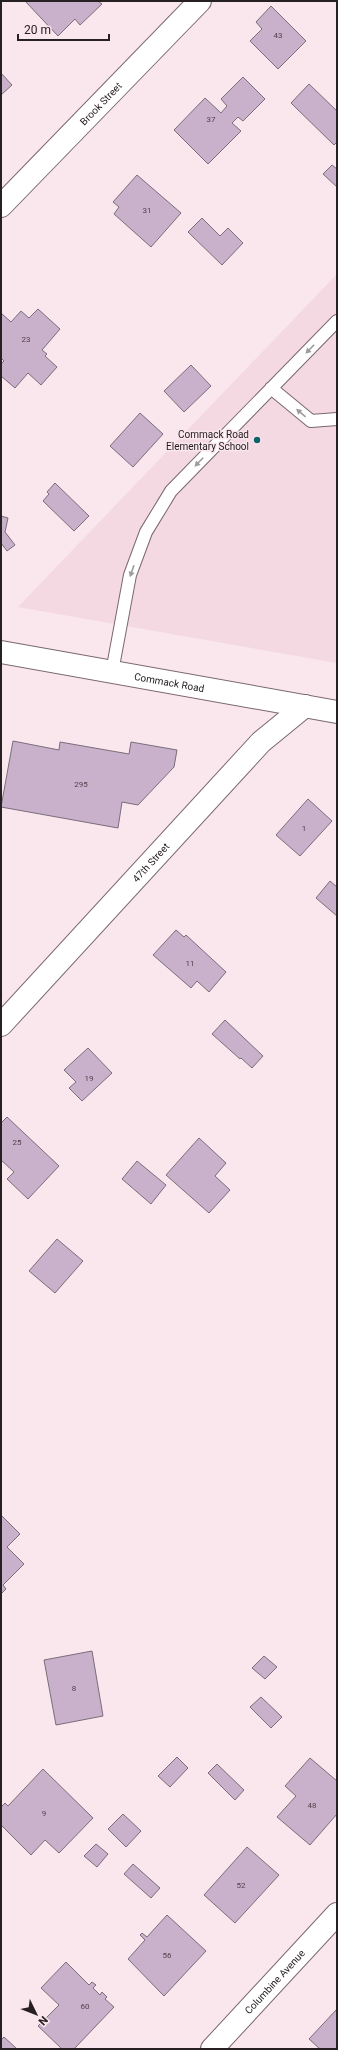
<svg xmlns="http://www.w3.org/2000/svg" width="338" height="2050" font-family="Roboto,sans-serif">
<style>
.built{fill:#f4d8e2}
.building{fill:#c9b0cb;stroke:#796e7a}
.lines{fill:none;stroke-linecap:round;stroke-linejoin:round}
.lane-casing{stroke:#7a686f;stroke-width:14}
.street-casing{stroke:#7a686f;stroke-width:24}
.secondary-casing{stroke:#7a686f;stroke-width:24}
.lane{stroke:#fff;stroke-width:12}
.street{stroke:#fff;stroke-width:22}
.secondary{stroke:#fff;stroke-width:22}
.oneway{fill:#9e9b9c}
.poi-dot{fill:#106165;stroke:#fae6ed;stroke-width:1.5}
.labels{text-anchor:middle;dominant-baseline:central;stroke-width:3;stroke-linejoin:round;paint-order:stroke}
.number-label{font-size:8px;fill:#50444c}
.street-label{font-size:10px;fill:#272022;stroke:#fae6ed}
.poi-label{font-size:10px;fill:#272022;stroke:#fae6ed;text-anchor:end}
</style>
<rect width="100%" height="100%" fill="#fae6ed"/>
<path class="built" d="M337 274V663L18 607Z"/>
<path class="building" d="M25 1H98L102 4 80 25 75 19 58 36Z
M271 6 306 41 278 69 250 41 262 29 256 22Z
M1 73 12 85 1 95Z
M243 77 265 99 243 121 238 117 232 123 241 131 208 164 174 130 205 98 221 113 227 106 221 99Z
M309 84 337 111V142L334 145 291 103Z
M332 165 337 169V187L323 174Z
M137 175 181 213 151 247 114 214 119 207 113 202Z
M202 218 220 236 228 228 243 243 222 265 188 232Z
M38 309 60 329 42 350 47 354 45 356 57 367 41 385 28 373 15 388 1 376V364L4 361 1 358V313L11 322 21 311 29 318Z
M191 365 211 386 184 412 164 391Z
M140 413 163 434 133 467 110 446Z
M55 483 89 516 74 531 43 501 49 494 47 492Z
M1 516 8 518 5 532 15 545 7 551 1 543Z
M13 741 59 750 60 742 129 754 131 742 177 750 174 767 138 805 122 802 118 828 1 807Z
M308 799 332 821 300 856 276 835Z
M330 881 337 887V916L316 898Z
M176 930 184 937 186 935 226 972 209 992 197 981 191 988 153 955Z
M225 1020 263 1056 252 1068 241 1058 240 1059 212 1034Z
M88 1048 112 1073 82 1101 69 1088 76 1082 64 1070Z
M7 1117 59 1166 28 1199 7 1179 14 1172 1 1160V1123Z
M199 1138 226 1163 215 1176 230 1190 209 1213 166 1175Z
M137 1161 166 1185 151 1204 122 1179Z
M57 1239 83 1261 55 1293 29 1271Z
M1 1515 20 1534 7 1547 24 1564 3 1585 6 1589 1 1594Z
M92 1651 103 1716 56 1725 44 1660Z
M264 1656 277 1667 265 1679 252 1668Z
M261 1697 282 1717 271 1728 250 1707Z
M177 1757 188 1768 170 1787 158 1776Z
M310 1758 337 1781V1814L310 1845 277 1817 296 1796 285 1786Z
M217 1764 244 1790 235 1800 208 1773Z
M43 1769 93 1818 59 1853 45 1840 31 1855 1 1825V1807L5 1803 8 1806Z
M123 1814 141 1831 126 1847 108 1829Z
M96 1844 108 1854 97 1867 84 1856Z
M247 1847 279 1875 235 1923 204 1895Z
M133 1864 160 1888 151 1898 124 1874Z
M167 1915 206 1951 164 1996 128 1959 145 1940 140 1935 142 1933 147 1937Z
M66 1962 89 1985 92 1982 96 1985 93 1988 100 1995 102 1992 107 1997 105 1999 114 2007 74 2049H62L38 2026 59 2005 41 1988Z
M337 2009V2049H320L309 2039Z
M4 2037 17 2049H1V2040Z"/>
<g class="lines">
<defs>
<path id="lane" d="M271 388 311 421 337 419
M112 672 130 575 146 532 171 491 337 321"/>
<g id="street">
<path id="s1" d="M1 206 200 1"/>
<path id="s2" d="M1 1025 261 742 305 706"/>
<path id="s3" d="M212 2049 337 1914"/>
</g>
<g id="secondary">
<path id="s4" d="M1 652 337 712"/>
</g>
</defs>
<use href="#lane" class="lane-casing"/>
<use href="#street" class="street-casing"/>
<use href="#secondary" class="secondary-casing"/>
<use href="#lane" class="lane"/>
<use href="#street" class="street"/>
<use href="#secondary" class="secondary"/>
</g>
<defs><path id="oneway-solid" d="M-6-.8H1V-3.2L6.5 0L1 3.2V.8H-6Z"/></defs>
<g class="oneway">
<use href="#oneway-solid" transform="translate(310 349) rotate(134)"/>
<use href="#oneway-solid" transform="translate(301 413) rotate(-140)"/>
<use href="#oneway-solid" transform="translate(199 462) rotate(134)"/>
<use href="#oneway-solid" transform="translate(132 571) rotate(109)"/>
</g>
<circle class="poi-dot" cx="257" cy="440" r="4"/>
<g class="labels">
<g class="number-label">
<text x="278" y="35">43</text>
<text x="211" y="119">37</text>
<text x="147" y="210">31</text>
<text x="26" y="339">23</text>
<text x="81" y="784">295</text>
<text x="304" y="828">1</text>
<text x="190" y="963">11</text>
<text x="89" y="1078">19</text>
<text x="17" y="1142">25</text>
<text x="74" y="1688">8</text>
<text x="312" y="1805">48</text>
<text x="44" y="1813">9</text>
<text x="241" y="1885">52</text>
<text x="167" y="1955">56</text>
<text x="85" y="2006">60</text>
</g>
<g class="street-label">
<text stroke="none"><textPath href="#s1" startOffset="143">Brook Street</textPath></text>
<text stroke="none"><textPath href="#s4" startOffset="171">Commack Road</textPath></text>
<text stroke="none"><textPath href="#s2" startOffset="221">47th Street</textPath></text>
<text stroke="none"><textPath href="#s3" startOffset="92">Columbine Avenue</textPath></text>
</g>
<g class="poi-label">
<text x="249" y="434">Commack Road<tspan x="249" dy="12">Elementary School</tspan></text>
</g>
</g>
<rect width="338" height="2050" fill="none" stroke="#272022" stroke-width="4"/>
<g transform="translate(36 2014) rotate(133)" stroke="#fae6ed" stroke-width="3" paint-order="stroke">
<path d="M0-3L7 15L0 10L-7 15Z" fill="#272022"/>
<text y="-6" font-size="11" font-weight="bold" text-anchor="middle" fill="#272022">N</text>
</g>
<path d="M18 34v6h91v-6" fill="none" stroke="#272022" stroke-width="2"/>
<text x="24" y="34" font-size="12" fill="#272022" stroke="#fae6ed" stroke-width="3" paint-order="stroke">20 m</text>
</svg>
